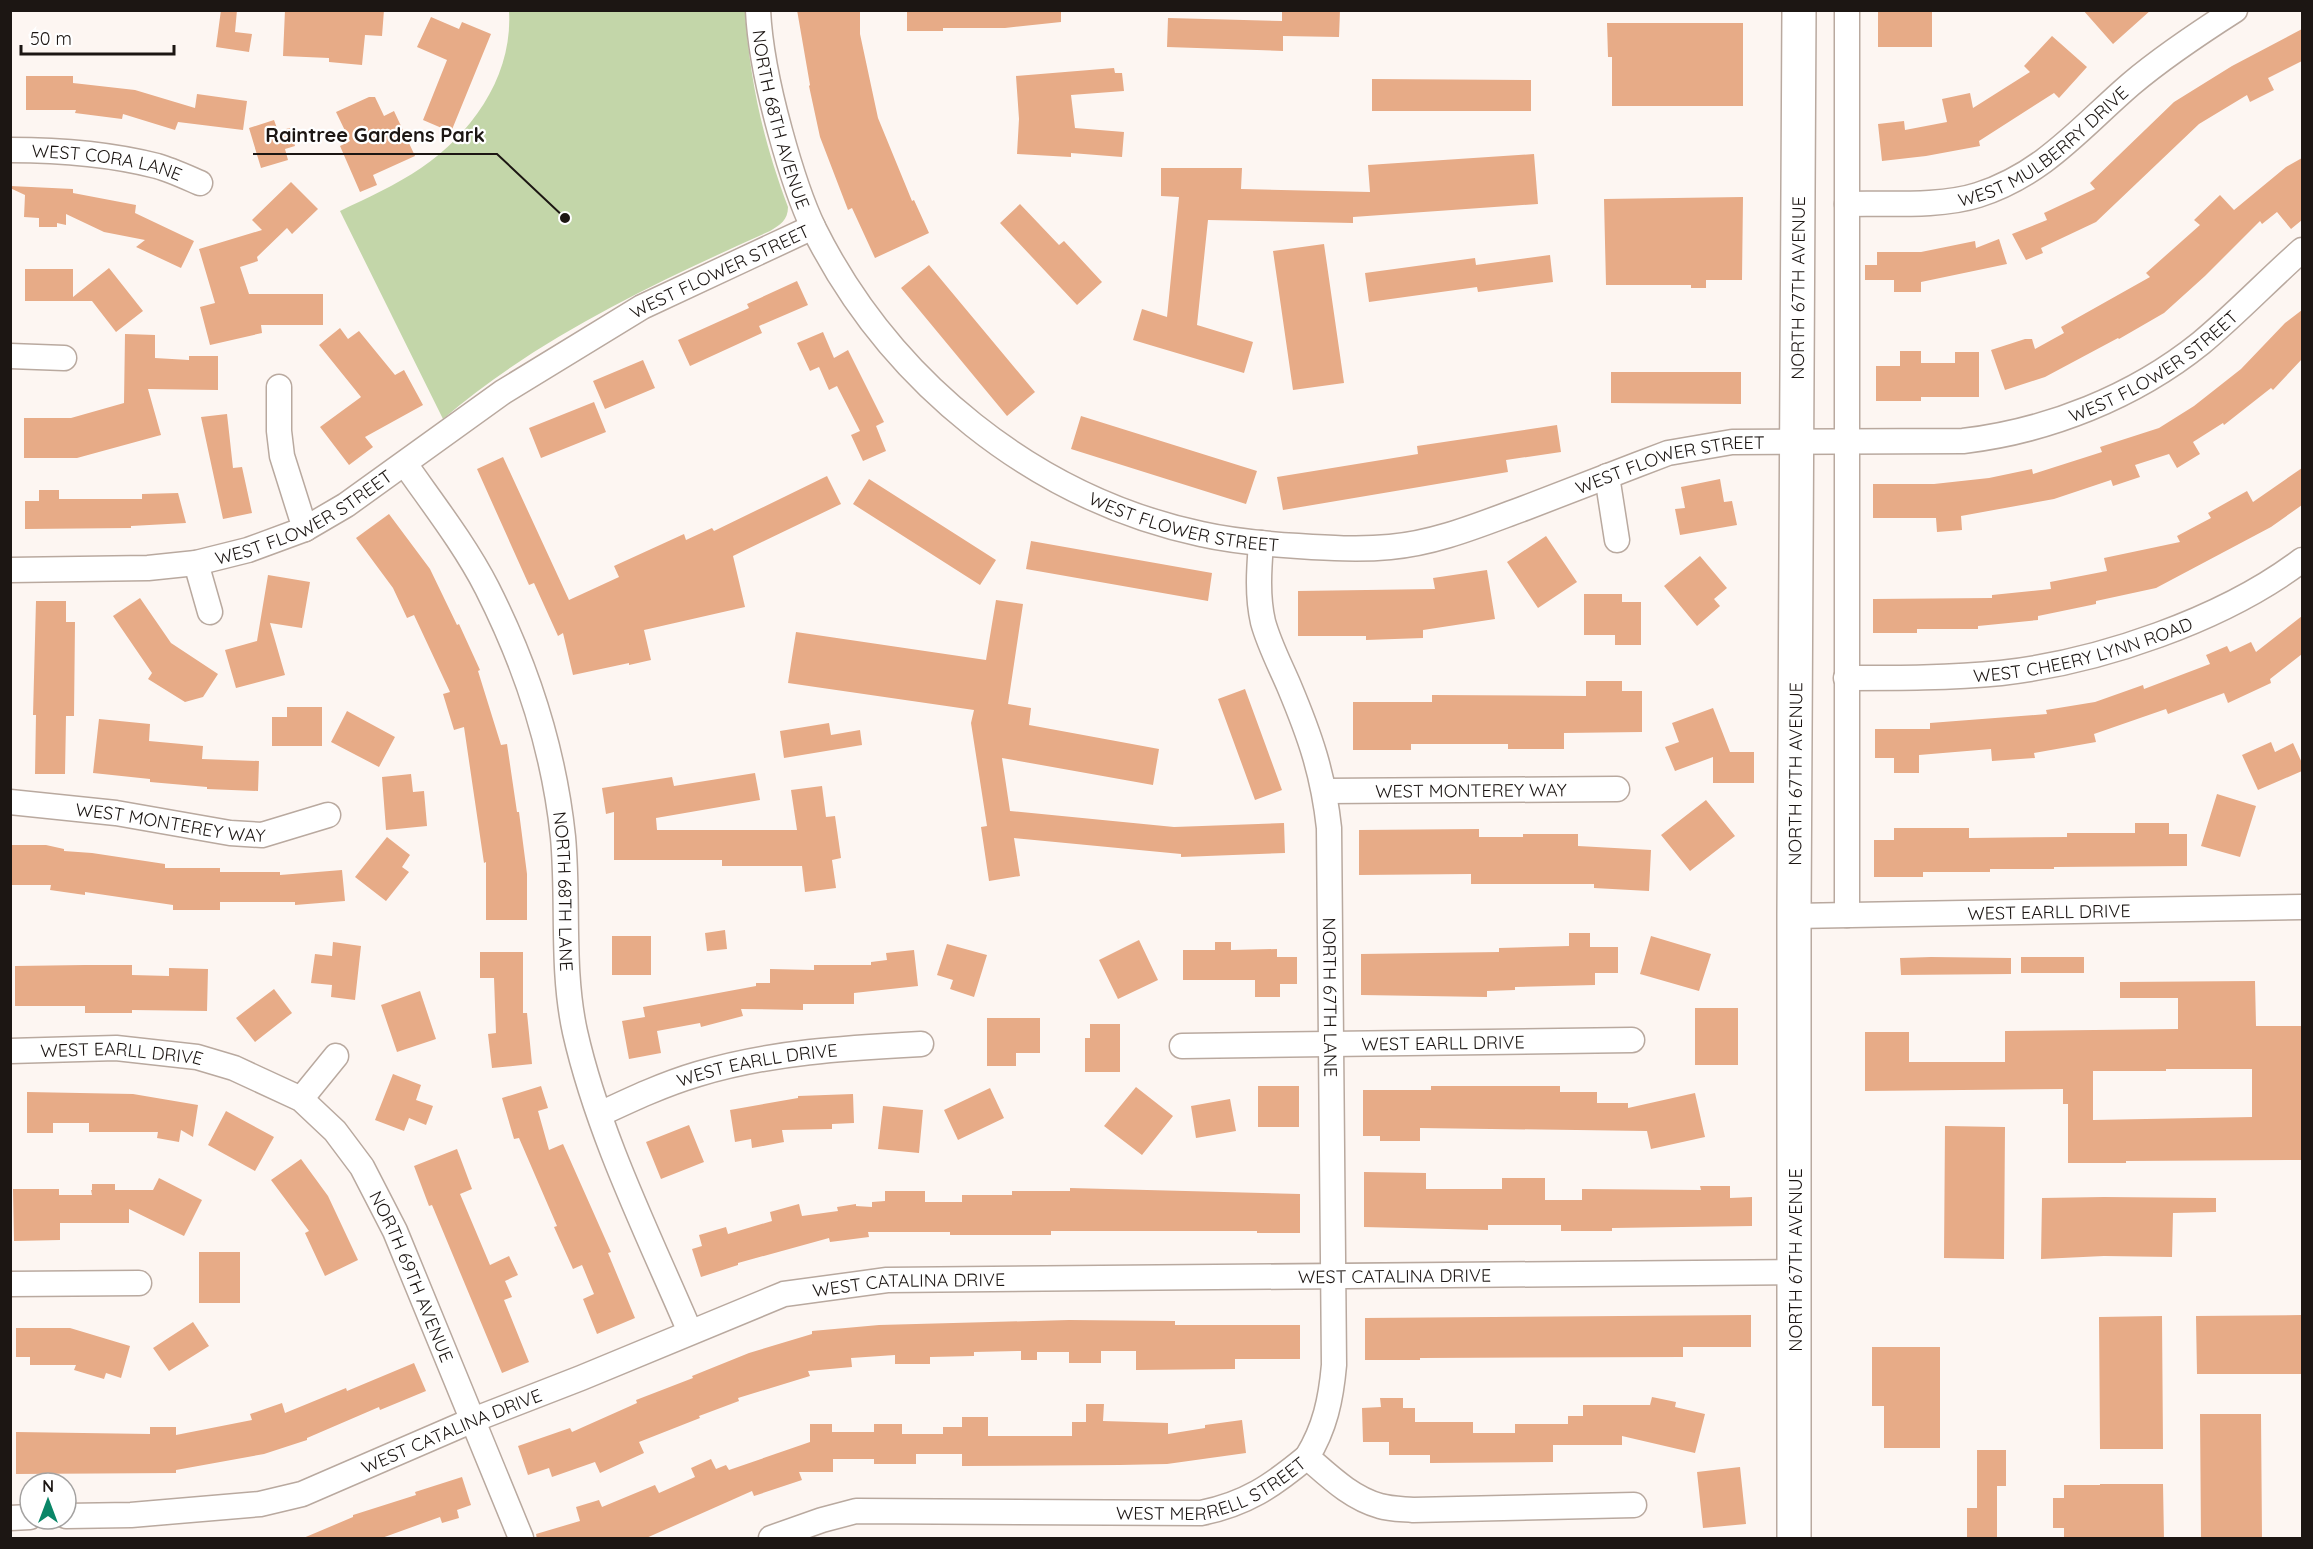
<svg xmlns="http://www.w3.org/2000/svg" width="2313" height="1549" font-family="Quicksand,sans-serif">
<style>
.green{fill:#c3d6a9}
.building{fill:#e7ab87;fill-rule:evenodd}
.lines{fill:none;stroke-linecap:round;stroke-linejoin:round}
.minor-casing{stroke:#b9a99f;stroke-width:27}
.secondary-casing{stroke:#b9a99f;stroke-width:36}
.minor{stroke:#fff;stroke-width:24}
.secondary{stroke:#fff;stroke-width:33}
.labels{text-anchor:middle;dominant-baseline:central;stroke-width:4.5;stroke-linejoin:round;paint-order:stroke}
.street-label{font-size:18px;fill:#1c1613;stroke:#fff}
.leader{fill:none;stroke:#1c1613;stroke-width:2}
.callout-dot{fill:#1c1613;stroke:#fff;stroke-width:2}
.callout-label{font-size:20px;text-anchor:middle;font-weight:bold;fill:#1c1613;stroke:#fff;stroke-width:4.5;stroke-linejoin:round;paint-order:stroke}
</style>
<rect width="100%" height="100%" fill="#fdf6f2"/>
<path class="green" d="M509 11H745C750 82 763 140 788 207 788 220 780 225 770 231 655 283 540 336 443 419L340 211C367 198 396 185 421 168 473 133 513 75 509 11Z"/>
<path class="building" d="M221 10H237L235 32 252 34 249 52 216 47Z
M285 10H384L382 36 365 35 362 65 329 62V58L283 56Z
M797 10H860V34L878 118 912 201 914 200 929 233 875 258 852 208 848 210 820 137 809 86 810 85Z
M907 10H1061V22L1005 28H943V31H907Z
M1282 10H1340L1339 37 1283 36V51L1167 47 1168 18 1282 21Z
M2083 10H2151L2113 44Z
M1878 11H1932V47H1878Z
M431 17 459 29 462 22 491 34 451 132 423 120 447 60 417 47Z
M1607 23H1743V106H1612V57H1608Z
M2302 29V61L2268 78 2274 90 2250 102 2247 95 2199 124 2096 222 2041 248 2043 253 2026 260 2012 234 2047 220 2044 213 2095 189 2090 183 2174 102 2232 66Z
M2052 36 2087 67 2059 98 2054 93 1979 141 1980 146 1926 156 1882 161 1878 124 1904 121 1905 130 1947 122 1942 99 1970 93 1973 108 2030 72 2024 66Z
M1114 68 1115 73H1122L1124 91 1071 95 1075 128 1124 132 1122 157 1071 153V157L1017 154 1019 119 1016 76Z
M26 76H73V83L135 90 195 108 197 94 247 101 243 130 178 122 175 130 123 114 122 119 75 113 76 110H26Z
M1372 79 1531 80V111H1372Z
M369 97H375L384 116 394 111 415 156 373 175 377 185 360 192 340 146 350 141 336 112Z
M274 120 278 131 290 128 295 146 285 149 288 160 261 168 249 128Z
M1534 154 1538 204 1353 217V223L1208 220 1197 325 1253 342 1244 373 1133 340 1142 309 1167 317 1179 197 1161 196V168H1242L1241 189 1370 192 1368 165Z
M2302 158V220L2291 229 2277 212 2262 224 2260 221 2205 276 2164 313 2119 339 2118 338 2045 377 2005 390 1991 350 2025 339H2032L2035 349 2064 333 2061 327 2150 277 2146 273 2200 225 2194 220 2220 195 2234 210 2286 167Z
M291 182 318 209 292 234 287 228 257 257 258 261 240 267 249 294H323V325H261L262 333 210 345 200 307 215 303 199 249 262 230 252 220Z
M10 186 73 189V193L136 205 135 213 194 241 181 268 136 247 145 240 104 232 66 214V225L57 223V227H39V218L24 217 25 195 10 188Z
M1743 197 1742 280H1706V288H1691V285H1606L1604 199Z
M1020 204 1059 245 1064 241 1102 282 1077 305 1000 223Z
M1999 239 2007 264 1921 282V292H1894V280H1865V265H1877V252H1921L1975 241 1976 248Z
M1324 244 1344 383 1293 390 1273 251Z
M1550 255 1553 282 1478 292 1477 287 1369 302 1365 273 1475 258 1476 265Z
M929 265 1035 392 1007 416 901 288Z
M109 268 143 311 116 332 92 301H25V269H73V297Z
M797 281 808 305 759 326 762 333 690 366 678 340 749 308 747 304Z
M2302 310V359L2273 390 2271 388 2224 425 2223 423 2193 442 2200 454 2177 468 2169 454 2135 465 2140 477 2113 486 2111 480 2054 499 1961 516 1962 530 1937 532 1936 518H1873V484H1934L1989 478 2032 469 2033 474 2102 452 2100 447 2159 428 2194 406 2241 369 2285 323Z
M340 328 348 339 359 331 395 375 404 370 423 405 365 437 373 447 349 465 320 427 361 397 319 345Z
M823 332 834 358 848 350 884 422 876 426 886 451 863 461 851 435 860 431 837 386 829 390 819 367 810 371 797 343Z
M125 334 155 335V358L189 360V356H218V390L148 389 161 435 77 458H24V418H71L124 403Z
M1900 351H1921V363H1955V352H1979V397H1921V401H1876V366H1900Z
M643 360 655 388 605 409 593 381Z
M1611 372H1741V404L1611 403Z
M594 402 606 432 541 458 529 428Z
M227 414 233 468 242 467 252 513 223 519 201 417Z
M1081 416 1257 471 1246 504 1071 449Z
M1557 425 1561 452 1506 460 1508 472 1283 510 1277 477 1418 454 1417 446Z
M503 457 569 600 619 577 614 566 684 534 686 540 712 528 714 531 827 476 841 504 733 556 745 607 644 630 651 660 629 665V663L573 675 563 633 558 636 534 583 529 585 477 469Z
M2302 468V505L2271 527 2156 588 2096 601V604L2038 616V620L1978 626V629H1917V633H1873V599L1992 598V595L2051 589 2050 582 2107 571 2104 558 2180 542 2177 536 2211 518 2208 513 2247 491 2253 502Z
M869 479 996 560 980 585 853 504Z
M1720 479 1724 502 1732 501 1737 525 1680 535 1675 509 1685 508 1681 487Z
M39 490H59V499H142V494L178 493 186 523 131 526V528L25 529V501H39Z
M389 514 430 569 457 625 459 624 480 670 478 671 501 745 507 744 517 812H519L527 874V920H486V862L484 863 464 727 454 730 443 694 450 692 414 615 407 618 393 588 356 538Z
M1546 536 1577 582 1538 608 1507 562Z
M1031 541 1212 573 1208 601 1026 569Z
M1700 556 1727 588 1714 599 1720 606 1697 626 1664 586Z
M1487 570 1495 619 1423 630V638L1366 640V636H1298V591L1435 589 1433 578Z
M268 575 310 582 302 628 270 623 285 675 236 688 225 650 257 641Z
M1584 594H1622V602H1641V645H1615V635H1584Z
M140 598 171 643 218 674 203 697 185 702 148 679 152 673 113 616Z
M996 600 1023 604 1008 704 1031 708 1029 725 1159 749 1153 785 1002 758 1010 811 1174 827 1284 823 1285 853 1181 857V854L1014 838 1020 876 989 881 981 827 987 826 971 723 974 710 788 683 796 632 986 660Z
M36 601H66V622H75L74 716H66L65 774H35L36 715H33Z
M2302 616V654L2270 679 2271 683 2228 703 2224 693 2168 714 2166 709 2094 734 2096 742 2034 753 2035 758 1992 761 1991 749 1919 755V773H1894V758H1875V729H1930V723L2047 714 2046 710 2095 702 2143 685 2144 689 2210 664 2206 655 2227 646 2230 652 2251 642 2256 652Z
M1586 681H1622V691H1642V732L1564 733V749H1508V744H1411V750H1353V702H1432V695L1586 696Z
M1245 689 1282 790 1255 800 1218 699Z
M287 707H322V746H272V717H287Z
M1713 708 1730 752H1754V783H1713V757L1675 771 1665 747 1679 742 1672 723Z
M347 711 395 737 379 767 331 742Z
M99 719 150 724 149 741 203 746 202 759 259 761 258 791 207 789V787L150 782V779L93 773Z
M829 723 831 735 860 730 862 745 784 758 780 731Z
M2271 742 2275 752 2293 743 2302 763V771L2258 790 2242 755Z
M755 773 760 800 656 818 657 830H797L791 790 822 786 826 817 835 816 841 858 832 860 836 888 805 892 802 866H722V860H614V812L606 814 602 788 672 777 674 786Z
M411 774 413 792 424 791 427 826 386 830 382 777Z
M2217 794 2256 806 2240 857 2201 846Z
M1706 800 1735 836 1690 871 1661 835Z
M2135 823H2169V834H2187V866L2054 867V869H1990V872H1923V877H1874V840H1894V828H1969V838L2067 837V833H2135Z
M1479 829V837H1523V834H1578V846L1651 850 1649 891 1594 888V884H1471V874L1359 875V830Z
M387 837 410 855 402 867 409 872 386 901 355 877Z
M10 845H46L64 849V851L92 853 165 864V868H220V872H280V875L342 870 345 901 295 905V902H220V910H173V905L85 892V895L50 890 51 885H10Z
M725 930 727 949 707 951 705 933Z
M1569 933H1590V947H1618V973H1595V985L1515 987V990L1487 991V997L1361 995V954L1499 952V948L1569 946Z
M612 936H651V975H612Z
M1651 936 1711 954 1699 991 1640 974Z
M1139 940 1158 980 1118 999 1099 960Z
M333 942 361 946 355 1000 331 997 332 985 311 983 315 954 332 956Z
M1215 942H1231V950L1277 949V957H1297V984H1280V997H1255V980H1183V950H1215Z
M947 944 987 955 974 997 950 989 953 980 937 975Z
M914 950 918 986 854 993V1004H803V1010L741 1009 743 1016 701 1027 700 1023 657 1031 661 1053 629 1059 622 1021 645 1017 643 1007 756 986V983H770V969L814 970V965H871V962L887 960 886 953Z
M480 952H523V1013H527L532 1064 492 1068 488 1034 496 1033 494 978H480Z
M1931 957 2011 958V974L1901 975 1900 958Z
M2021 957H2084V973H2021Z
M85 965H132V975L169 976V968L208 969 207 1011 132 1010V1013H85V1006H15V966Z
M2255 981 2256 1026H2302V1160L2126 1161V1163H2068V1104H2063V1089L1865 1091V1032H1909V1062H2005V1031L2178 1029V998H2120V982ZM2166 1069H2252V1117L2093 1120V1071H2166Z
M274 989 292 1013 255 1042 236 1018Z
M420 991 436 1039 397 1052 381 1005Z
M1695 1008H1738V1065H1695Z
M987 1018H1040V1053H1016V1066H987Z
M1090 1024H1120V1072H1085V1038H1090Z
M393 1074 421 1085 416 1100 433 1106 426 1125 409 1118 404 1131 375 1120Z
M541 1086 548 1108 538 1111 549 1150 563 1144 611 1252 608 1253 635 1318 597 1334 583 1299 594 1294 582 1265 573 1269 554 1227 557 1226 519 1138 514 1139 502 1098Z
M1258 1086H1299V1127H1258Z
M1431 1086H1560V1092H1597V1103H1628V1108L1695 1093 1705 1137 1651 1149 1647 1131 1420 1128V1141H1380V1136H1363V1090H1431Z
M1136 1087 1173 1116 1142 1155 1104 1126Z
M990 1088 1004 1118 958 1140 944 1110Z
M27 1092 133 1094 198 1105 193 1137 181 1130 179 1142 157 1138 158 1132H89V1123H53V1133H27Z
M853 1094 854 1123 832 1124V1129L782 1130 784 1142 752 1148 751 1139 735 1142 730 1110 798 1098V1096Z
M1230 1099 1236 1131 1196 1138 1191 1106Z
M883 1106 923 1110 919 1153 878 1149Z
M226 1111 274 1137 255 1171 208 1145Z
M689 1125 704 1162 661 1179 646 1142Z
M1945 1126 2005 1127 2004 1259 1944 1258Z
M457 1149 472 1189 460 1194 490 1265 509 1256 518 1275 505 1281 512 1297 504 1300 529 1362 502 1373 432 1205 429 1206 414 1166Z
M301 1159 328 1196 358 1260 325 1276 305 1233 309 1231 271 1180Z
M1364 1172 1426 1173V1189H1502V1178H1545V1200H1582V1189L1701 1190 1700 1186H1730V1198L1752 1197V1226L1612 1228V1231H1561V1225H1488V1230L1364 1227Z
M159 1178 202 1200 184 1236 129 1209V1223H60V1240L14 1241 13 1189H59V1195H92L91 1190H92V1184H115V1190H153Z
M1070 1188 1300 1194V1233H1257V1231H1051V1235H950V1232H868L869 1237 830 1242 829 1238 738 1263V1265L701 1277 692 1249 702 1246 699 1235 726 1227 728 1234 772 1221 770 1212 799 1204 802 1216 838 1211 837 1207 856 1204V1206L872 1207V1202L885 1201V1191H925V1202H962V1195H1012V1191H1070Z
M2104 1197 2216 1198V1212L2173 1213 2172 1257 2104 1256 2041 1259 2042 1198Z
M199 1252H240V1303H199Z
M1751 1315V1347H1683V1357L1420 1358V1360H1365V1318Z
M2302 1315V1374H2197L2196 1316Z
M2162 1316 2163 1449H2100L2099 1317Z
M1069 1320 1175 1321V1325H1300V1359H1235V1369L1136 1370V1351H1101V1363H1069V1352H1037V1360H1021V1351L974 1352V1356L930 1357V1364H895V1355L851 1358 852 1367 808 1371 810 1376 738 1398 739 1401 699 1416 700 1418 639 1442 644 1453 600 1473 595 1462 552 1477 549 1468 528 1475 518 1446 570 1428 572 1432 637 1403 636 1400 693 1378 692 1376 749 1353 812 1334V1331L879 1325Z
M193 1322 209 1346 169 1371 153 1348Z
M16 1328H70L130 1346 121 1378 106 1373 104 1379 74 1370 76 1365H30V1357H16Z
M1872 1347H1940V1448H1884V1406H1872Z
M414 1363 426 1391 380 1410 379 1407 307 1438V1440L264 1454 176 1470V1473L16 1474V1432L150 1434V1427H176V1435L252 1420 250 1414 282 1403 285 1413 346 1388 347 1391Z
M1652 1397 1676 1402 1675 1407 1705 1414 1695 1453 1622 1436V1445H1553V1462L1430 1463V1455H1389V1442H1363L1362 1408 1381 1407 1380 1398H1403V1408H1415V1422H1473V1433H1515V1424H1568V1416H1583V1405H1650Z
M1086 1404H1104L1103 1421 1168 1423V1434L1205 1428V1425L1242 1420 1246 1453 1167 1464 1120 1465 962 1466V1454H916V1464H874V1459H833V1472H799L802 1480 754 1496 752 1491 644 1539H537L536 1534 580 1521 576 1507 599 1500 602 1507 655 1485 659 1493 695 1477 691 1468 711 1459 716 1469 726 1465 729 1470 810 1442V1424H832V1432H874V1424H902V1434H943V1427H962V1417H988V1436H1072V1422H1086Z
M2200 1414H2261L2262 1539H2201Z
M1977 1450H2006V1486H1997V1537H1967V1508H1977Z
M1740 1467 1746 1524 1703 1528 1697 1472Z
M462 1477 471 1505 457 1510 459 1518 442 1523 440 1517 379 1539H301L353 1517V1515L416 1495 415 1492Z
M2100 1484H2163L2164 1539H2064V1528H2053V1498H2064V1485H2100Z"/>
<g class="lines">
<defs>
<g id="minor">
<path id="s1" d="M758 10C760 52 769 91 780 131 789 164 799 198 814 229 890 381 1034 498 1201 534 1232 541 1265 544 1298 546 1328 548 1359 550 1390 547 1437 543 1481 524 1525 508 1572 490 1620 471 1668 453L1732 442 1963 441C2048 431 2134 397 2201 343 2236 314 2268 280 2302 250"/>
<path id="s2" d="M10 150C58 150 110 154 157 166 171 170 186 177 200 183"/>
<path id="s3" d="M1847 204C1886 203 1941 207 1978 195 2044 174 2081 127 2131 84 2164 56 2199 33 2235 10"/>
<path d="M10 356 64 358"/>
<path d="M279 387V431L282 456 305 529"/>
<path id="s4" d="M405 464C433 504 465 545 487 588 526 665 554 751 563 837 569 902 561 968 575 1032 598 1134 649 1236 690 1332"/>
<path d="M1607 476 1617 540"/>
<path id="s5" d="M1261 543C1259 569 1257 596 1263 622 1269 644 1280 665 1289 686 1310 736 1323 773 1329 828L1334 1365C1331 1399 1325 1428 1307 1457"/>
<path d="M196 563 210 612"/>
<path id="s6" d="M10 570 148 568 196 563 248 550 305 529 346 505 503 392 642 307 813 227"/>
<path id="s7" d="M1846 678C1898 678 1950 678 2001 673 2099 662 2223 620 2302 560"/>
<path id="s8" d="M1325 791 1617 789"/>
<path id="s9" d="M10 802 116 813 230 833 262 835 328 815"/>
<path d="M1847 915V10"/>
<path id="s10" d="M1794 916 2302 907"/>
<path id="s11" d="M1182 1046 1632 1040"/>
<path id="s12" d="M10 1051 116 1048 197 1057 234 1068 301 1099 335 1131 362 1167 395 1231 521 1538"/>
<path d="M301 1099 336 1056"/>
<path id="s13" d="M600 1114C632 1099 664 1084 698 1074 771 1052 846 1048 921 1044"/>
<path d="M10 1284 139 1283"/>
<path id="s14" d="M66 1516 131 1515 260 1504 302 1494 473 1420 581 1378 784 1294 887 1280 1795 1272"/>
<path d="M10 1518 30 1517"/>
<path id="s15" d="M771 1538 822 1520 856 1511 1201 1513C1246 1504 1272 1486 1307 1457 1329 1476 1351 1498 1380 1506 1390 1509 1402 1509 1413 1510L1634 1505"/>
</g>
<g id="secondary">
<path id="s16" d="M1794 1538V916L1799 10"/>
</g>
</defs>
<use href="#minor" class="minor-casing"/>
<use href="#secondary" class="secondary-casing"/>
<use href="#minor" class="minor"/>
<use href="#secondary" class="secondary"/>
</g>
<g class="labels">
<g class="street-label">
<text stroke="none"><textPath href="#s1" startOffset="112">NORTH 68TH AVENUE</textPath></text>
<text stroke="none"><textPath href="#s3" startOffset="213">WEST MULBERRY DRIVE</textPath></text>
<text stroke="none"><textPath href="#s2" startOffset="98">WEST CORA LANE</textPath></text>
<text stroke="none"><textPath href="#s6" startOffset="790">WEST FLOWER STREET</textPath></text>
<text stroke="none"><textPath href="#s16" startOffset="1250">NORTH 67TH AVENUE</textPath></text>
<text stroke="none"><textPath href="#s1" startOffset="1724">WEST FLOWER STREET</textPath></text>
<text stroke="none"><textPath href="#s1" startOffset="1220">WEST FLOWER STREET</textPath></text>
<text stroke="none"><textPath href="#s6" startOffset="304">WEST FLOWER STREET</textPath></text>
<text stroke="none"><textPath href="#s1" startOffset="717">WEST FLOWER STREET</textPath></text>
<text stroke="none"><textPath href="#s7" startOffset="240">WEST CHEERY LYNN ROAD</textPath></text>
<text stroke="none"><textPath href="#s16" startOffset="764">NORTH 67TH AVENUE</textPath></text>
<text stroke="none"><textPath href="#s8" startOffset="146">WEST MONTEREY WAY</textPath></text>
<text stroke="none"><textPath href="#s9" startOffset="162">WEST MONTEREY WAY</textPath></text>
<text stroke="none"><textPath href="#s4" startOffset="465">NORTH 68TH LANE</textPath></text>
<text stroke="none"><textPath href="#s10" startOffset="255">WEST EARLL DRIVE</textPath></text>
<text stroke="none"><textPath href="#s5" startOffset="466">NORTH 67TH LANE</textPath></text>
<text stroke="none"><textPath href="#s11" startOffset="261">WEST EARLL DRIVE</textPath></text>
<text stroke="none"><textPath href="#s12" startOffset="112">WEST EARLL DRIVE</textPath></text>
<text stroke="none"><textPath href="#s13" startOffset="166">WEST EARLL DRIVE</textPath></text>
<text transform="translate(1795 1260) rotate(-90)">NORTH 67TH AVENUE</text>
<text stroke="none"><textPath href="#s12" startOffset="512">NORTH 69TH AVENUE</textPath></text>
<text stroke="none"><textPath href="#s14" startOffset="1371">WEST CATALINA DRIVE</textPath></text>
<text stroke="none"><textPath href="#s14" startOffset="885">WEST CATALINA DRIVE</textPath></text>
<text stroke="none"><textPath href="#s14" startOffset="400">WEST CATALINA DRIVE</textPath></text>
<text stroke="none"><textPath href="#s15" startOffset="450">WEST MERRELL STREET</textPath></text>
</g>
</g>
<path class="leader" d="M565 218L497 154H253"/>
<circle class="callout-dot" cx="565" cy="218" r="6"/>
<g class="callout-label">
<text x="375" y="142">Raintree Gardens Park</text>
</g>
<rect width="2313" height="1549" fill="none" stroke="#1c1613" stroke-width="24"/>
<g transform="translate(48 1501)"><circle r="28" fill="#ffffff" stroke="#a4a2a1" stroke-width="1.5"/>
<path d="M0-4.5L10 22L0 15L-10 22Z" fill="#0a8667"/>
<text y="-9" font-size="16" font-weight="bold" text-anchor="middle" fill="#1c1613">N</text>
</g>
<path d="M21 45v9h153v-9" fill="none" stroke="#1c1613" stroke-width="3"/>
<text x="30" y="45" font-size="18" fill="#1c1613" stroke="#ffffff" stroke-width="4.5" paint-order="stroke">50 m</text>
</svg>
